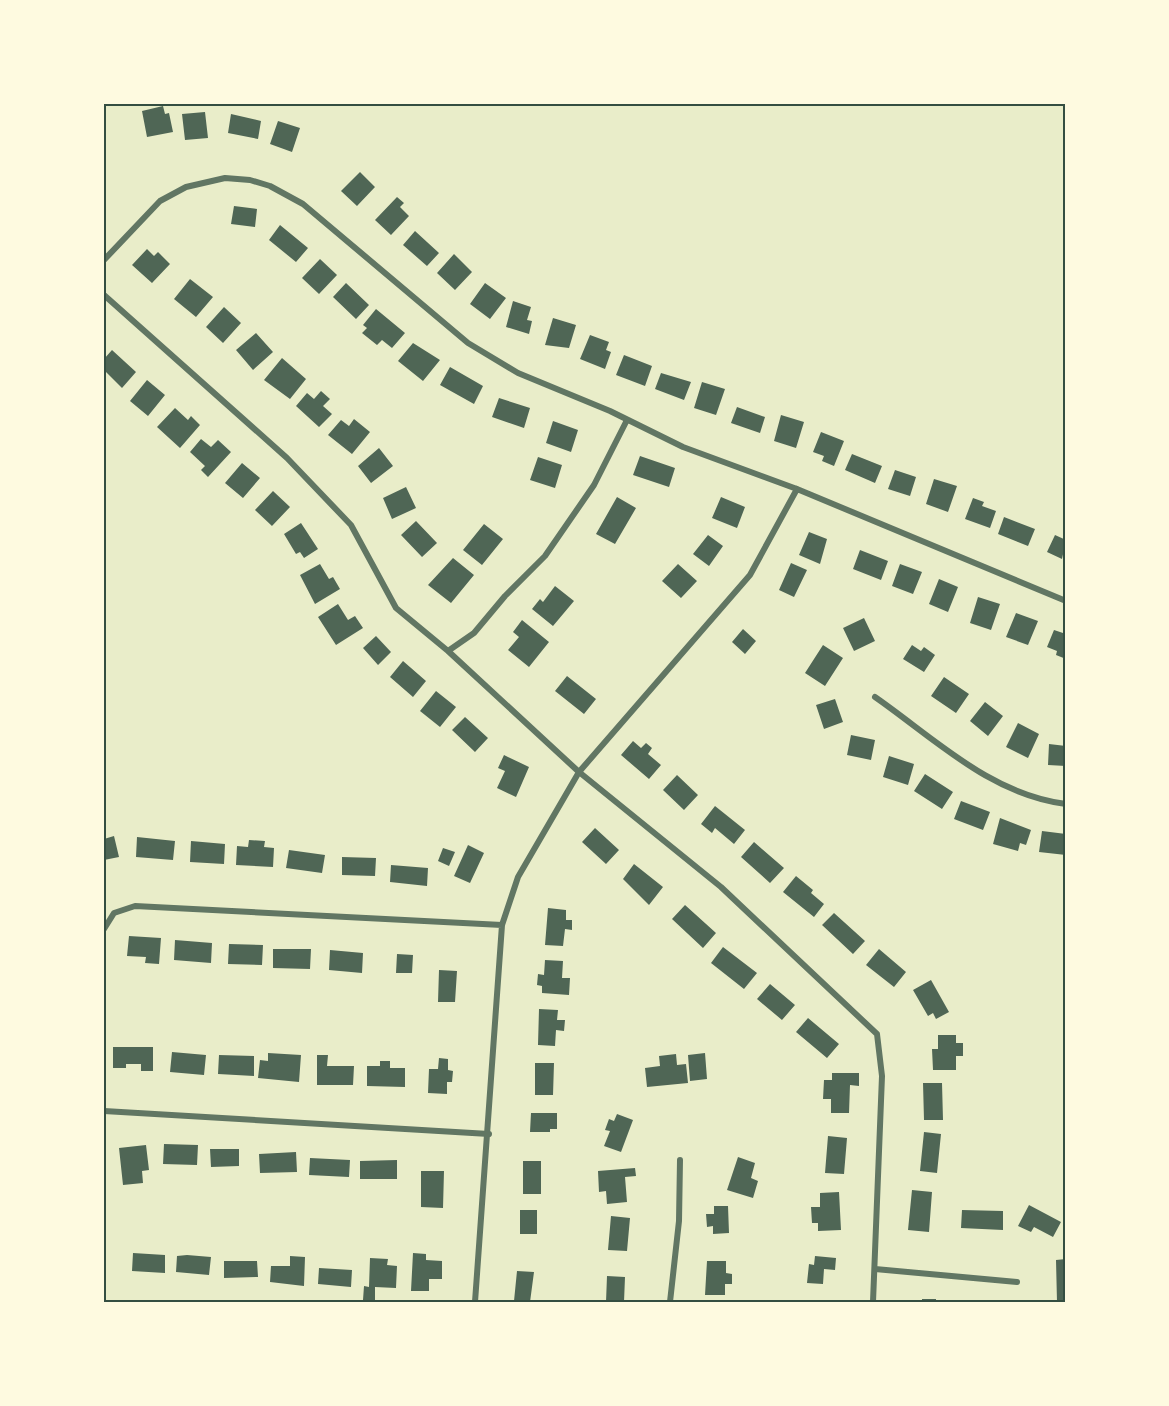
<svg xmlns="http://www.w3.org/2000/svg" width="1169" height="1406" font-family="'Nunito Sans',sans-serif">
<style>
.building{fill:#4f6655}
.lines{fill:none;stroke-linecap:round;stroke-linejoin:round}
.minor{stroke:#617663;stroke-width:6}
.neatline{fill:none;stroke:#344e41;stroke-width:2}
</style>
<rect width="100%" height="100%" fill="#e9edc9"/>
<path class="building" d="M163 106 165 114 169 113 173 132 147 137 142 111Z
M205 112 208 138 185 140 182 114Z
M231 114 261 121 258 139 228 133Z
M278 121 300 128 292 152 270 144Z
M360 172 375 187 357 206 341 191Z
M397 197 404 203 400 207 409 216 391 235 375 220Z
M234 206 257 209 255 227 231 224Z
M280 225 308 248 296 262 269 240Z
M415 231 439 253 427 266 403 245Z
M147 249 154 256 158 252 170 264 152 283 132 265Z
M454 254 472 272 455 290 437 273Z
M320 259 337 275 319 294 302 278Z
M190 279 213 297 196 317 174 299Z
M346 283 369 305 356 319 333 297Z
M485 283 506 298 490 319 470 304Z
M513 301 531 307 527 320 532 321 529 334 506 327Z
M224 307 241 323 223 343 206 327Z
M376 309 405 333 392 348 382 340 377 345 362 333 367 328 363 325Z
M553 318 576 325 569 348 545 345Z
M256 333 273 352 253 370 236 350Z
M590 335 609 342 606 350 611 352 605 369 580 359Z
M413 343 440 360 423 381 398 361Z
M112 350 136 372 122 388 104 370V359Z
M624 355 652 366 645 386 616 375Z
M282 358 306 379 290 399 264 380Z
M450 367 483 386 474 404 440 385Z
M661 373 691 382 684 400 655 389Z
M147 380 165 395 148 416 130 401Z
M702 382 725 389 716 415 694 408Z
M321 391 330 399 323 406 332 414 319 427 296 406 307 393 314 399Z
M499 398 530 408 524 428 492 417Z
M737 407 765 417 760 433 731 423Z
M175 408 188 420 191 416 200 425 180 448 157 427Z
M781 415 804 422 796 448 774 441Z
M354 419 370 432 352 454 328 435 341 420 349 426Z
M553 421 578 430 571 452 546 443Z
M821 432 844 441 834 466 822 461 824 456 813 452Z
M201 439 211 447 218 440 231 452 208 477 201 470 205 466 190 452Z
M379 448 393 466 371 483 358 466Z
M852 454 882 466 875 483 845 470Z
M640 456 675 468 669 487 633 475Z
M538 457 562 465 555 488 530 480Z
M242 463 260 478 243 498 225 483Z
M895 470 916 477 910 496 888 489Z
M934 479 957 486 948 512 926 504Z
M406 487 416 508 392 519 383 498Z
M273 491 290 507 272 526 255 510Z
M617 497 636 508 615 544 596 534Z
M721 497 745 507 737 528 712 518Z
M973 498 984 502 982 506 996 511 990 528 965 519Z
M1004 517 1035 529 1028 546 998 534Z
M416 521 437 543 422 557 401 535Z
M301 523 318 549 304 558 300 552 296 554 284 534Z
M484 524 503 539 482 565 463 550Z
M809 532 827 539 820 564 799 555Z
M708 535 723 546 709 566 693 554Z
M1055 535 1066 540 1062 559 1047 552Z
M860 550 888 561 881 580 853 569Z
M453 558 474 575 451 603 428 585Z
M791 563 807 570 794 597 779 590Z
M320 564 329 579 333 577 340 589 315 604 300 575Z
M678 564 697 581 681 598 662 581Z
M900 564 922 572 913 594 892 586Z
M939 579 958 587 948 612 929 604Z
M555 586 574 601 553 626 532 609 540 599 543 602Z
M978 597 1000 604 991 630 970 623Z
M338 604 348 620 355 616 363 628 336 645 318 617Z
M1016 613 1038 621 1028 645 1006 637Z
M864 618 875 641 854 651 843 628Z
M522 620 549 642 529 667 508 650 519 637 513 632Z
M743 629 756 641 745 654 732 642Z
M1054 630 1066 634V659L1056 655 1057 651 1047 647Z
M376 636 391 652 378 665 363 648Z
M823 645 843 658 825 686 805 673Z
M912 645 921 651 924 647 935 655 924 672 903 659Z
M403 661 426 681 413 697 390 677Z
M567 676 596 699 584 714 555 691Z
M944 677 969 694 956 713 931 696Z
M436 691 456 707 440 727 420 711Z
M835 699 843 722 824 729 816 705Z
M985 702 1003 716 988 736 970 721Z
M465 717 488 738 475 752 452 730Z
M1018 723 1039 734 1028 758 1006 747Z
M851 735 875 740 871 760 847 755Z
M633 741 641 748 646 743 652 748 648 754 661 765 649 779 621 755Z
M1049 744 1066 746V766L1048 765Z
M504 755 529 767 516 797 497 788 505 771 498 768Z
M889 756 914 764 908 785 883 777Z
M925 774 953 792 942 809 914 791Z
M677 775 698 795 684 810 663 790Z
M961 801 990 812 983 830 954 819Z
M715 806 745 830 734 844 715 828 712 833 701 824Z
M1000 818 1031 830 1026 845 1020 843 1018 851 993 844Z
M595 828 619 850 606 864 582 842Z
M1042 831 1066 834V855L1039 852Z
M114 836 119 857 104 860V839Z
M137 837 175 841 173 860 136 857Z
M249 840 265 841 264 847 274 848 273 867 236 865 237 846 248 847Z
M191 841 225 844 224 864 190 862Z
M754 842 784 868 770 883 741 857Z
M468 845 484 853 470 883 454 876Z
M443 848 455 852 449 866 438 861Z
M289 850 325 855 322 873 286 868Z
M342 857 376 858 375 876 342 875Z
M634 864 663 887 649 905 623 879Z
M391 865 428 868 427 886 390 882Z
M796 876 813 890 811 893 824 904 814 917 783 892Z
M685 905 716 933 703 948 672 919Z
M548 908 566 910V920H572V930L565 929 563 946 545 945Z
M834 913 865 941 853 954 822 925Z
M129 936 161 938 159 964 145 963 146 957 127 956Z
M175 940 212 943 211 963 174 960Z
M229 944 263 945 262 965 228 964Z
M723 947 757 973 744 989 711 963Z
M273 949H311L310 969 273 968Z
M879 949 906 972 894 987 866 965Z
M330 950 363 953 362 973 329 970Z
M397 954 413 955 412 973H396Z
M545 960 563 961 562 978H570L569 995 542 993V986L537 985 538 974 544 975Z
M439 970 457 971 455 1002H438Z
M931 980 949 1012 936 1019 933 1013 928 1016 913 990Z
M770 984 795 1005 782 1020 757 999Z
M539 1009 558 1010 557 1020H565L564 1031 556 1030 555 1046 538 1045Z
M808 1018 839 1044 827 1058 796 1032Z
M938 1035H956V1043H963V1056H956V1070H933L932 1049H938Z
M113 1047H153V1071H141V1064H126V1068H113Z
M172 1052 206 1055 204 1075 170 1072Z
M268 1053 301 1055 299 1082 258 1078 260 1060 268 1061Z
M705 1053 707 1079 690 1081 688 1055Z
M676 1054 677 1065 686 1064 688 1083 647 1087 645 1068 660 1066 659 1056Z
M219 1055 254 1056V1076L218 1074Z
M317 1055H328L327 1066H354L353 1085H317Z
M439 1058 448 1059V1070L453 1071 452 1082H447V1094L428 1093 429 1069H438Z
M380 1061H390V1068H405V1087L367 1086V1066H380Z
M535 1063H554L553 1095H535Z
M832 1073H859V1086L850 1085 849 1113H831V1099H823L824 1080H832Z
M923 1083H942L943 1120H924Z
M531 1113H557V1129H550V1132H530Z
M617 1114 633 1120 621 1152 604 1146 610 1131 605 1130 609 1119 614 1121Z
M924 1132 941 1134 937 1173 920 1171Z
M828 1136 847 1138 844 1174 825 1173Z
M164 1144 198 1145 197 1165 163 1164Z
M146 1145 149 1170 142 1171 143 1183 123 1185 119 1148Z
M210 1149H239V1166L211 1167Z
M296 1152 297 1172 260 1173 259 1154Z
M738 1157 755 1163 751 1178 758 1181 753 1198 727 1190Z
M310 1158 350 1160 349 1177 309 1175Z
M397 1160V1179H360V1161Z
M523 1161H541V1194H523Z
M635 1168 636 1176 625 1177 627 1202 607 1204 606 1191 599 1192 598 1171Z
M421 1171H444L443 1208 421 1207Z
M912 1190 932 1192 929 1232 908 1230Z
M839 1192 841 1230 818 1231V1223H812L811 1207H820V1193Z
M1029 1205 1061 1222 1053 1237 1034 1227 1031 1232 1018 1226Z
M714 1206H728L729 1233 713 1234V1226L707 1227 706 1214H714Z
M520 1210H537V1234H520Z
M962 1210 1003 1211V1230L961 1228Z
M611 1216 630 1218 627 1251 608 1250Z
M133 1253 165 1255V1273L132 1271Z
M413 1253 426 1254V1260L442 1261V1279H429V1291H411Z
M187 1255 211 1257 209 1275 176 1272 177 1256Z
M290 1256 305 1257 304 1286 270 1282 271 1266H290Z
M815 1256 836 1258 835 1270 824 1269 823 1284 807 1283 809 1264 814 1265Z
M370 1258 388 1259 387 1265 397 1266 396 1288 375 1287V1301L363 1300 364 1286 369 1287Z
M1066 1259V1302H1057L1056 1260Z
M224 1261H257L258 1277 224 1278Z
M707 1261H726V1273L732 1274V1284H725V1295H705Z
M319 1268 352 1270 351 1287 318 1284Z
M517 1271 534 1272 530 1302 514 1301Z
M607 1276 625 1277 624 1302H606Z
M922 1299H936V1302H922Z"/>
<g class="lines">
<path class="minor" d="M104 260 160 201 186 187 225 178 250 180 270 186 303 204 468 343 518 373 610 411 683 447 797 489 1066 601
M104 295 287 458 351 525 396 608 448 651 579 772 721 887 877 1034 882 1076 873 1302
M448 651 474 633 505 596 545 556 594 485 627 420
M875 697C934 738 991 795 1066 804
M104 929 114 913 135 906 502 925
M104 1111 489 1134
M875 1269 1017 1282
M475 1302 502 925 518 877 579 772 750 575 797 489
M670 1302 679 1221 680 1160"/>
</g>
<rect width="1169" height="1406" fill="none" stroke="#fefae0" stroke-width="210"/>
<rect x="105" y="105" width="959" height="1196" class="neatline"/>
</svg>
